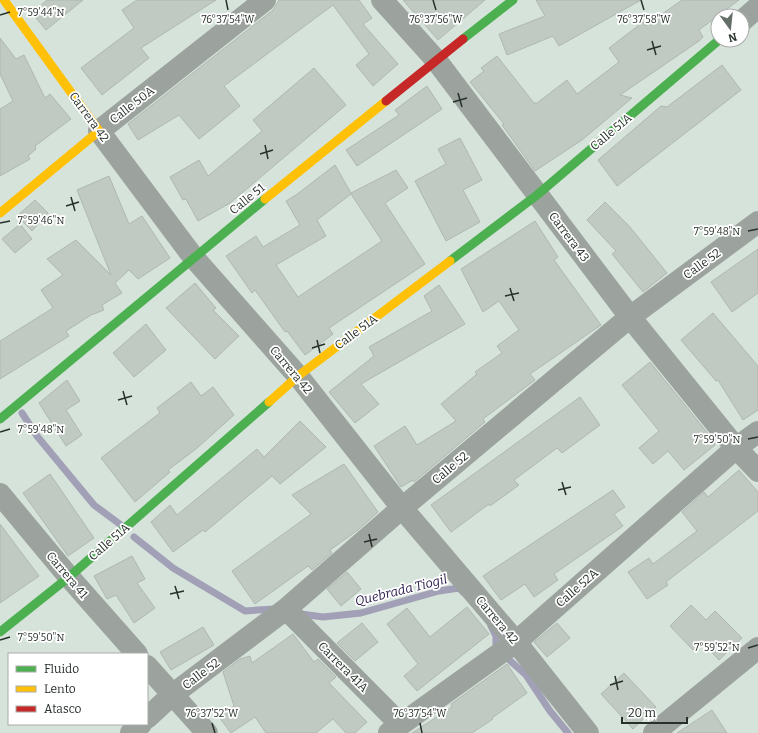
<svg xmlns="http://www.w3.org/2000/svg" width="758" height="733" font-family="Bitter,serif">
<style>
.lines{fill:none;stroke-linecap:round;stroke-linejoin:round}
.stream{stroke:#a2a0b6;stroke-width:7}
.building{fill:#c0cac3;stroke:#aeb8b1;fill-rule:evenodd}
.street{stroke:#9ca39e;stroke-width:22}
.fast{stroke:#4caf50;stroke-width:9}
.slow{stroke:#ffc107;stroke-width:9}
.jam{stroke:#c62828;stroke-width:9}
.ticks{fill:none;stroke:#27302a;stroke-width:1.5}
.labels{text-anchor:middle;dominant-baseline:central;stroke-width:3.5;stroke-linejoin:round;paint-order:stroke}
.street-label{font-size:12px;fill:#27302a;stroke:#fff}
.water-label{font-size:13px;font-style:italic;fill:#302251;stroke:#fff}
.ticks-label{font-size:10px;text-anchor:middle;fill:#27302a;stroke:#fff;stroke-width:3.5;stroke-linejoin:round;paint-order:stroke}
</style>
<rect width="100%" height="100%" fill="#d6e3da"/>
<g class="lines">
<path class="stream" d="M22 413 37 436 94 505 121 525
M134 537 173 568 245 611 273 609
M301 614 323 617 361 613 439 591 459 588 463 592
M491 626 496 636V647
M506 657 526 675 550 711 568 733"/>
</g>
<path class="building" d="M47 0H83L46 30 32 13Z
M137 0H216L141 48 149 58 102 95 81 68 134 28 122 10Z
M279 0H359L372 18 363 24 398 64 373 86 356 65 369 54 333 5 224 86 240 106 199 139 179 115 138 140 128 124 273 10Z
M403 0H485L438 40Z
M536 0H641L559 46 553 36 507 55 499 34 545 16Z
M682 0H739L699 30 703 37 699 41 620 95 632 98 582 140 535 171 502 125 504 124 470 82 484 71 481 68 497 56 534 103H537L567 80 577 94 619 62 609 48 643 22 645 26Z
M0 38 16 59 24 55 45 98 50 94 71 119 35 146 36 149 28 156 30 159 0 176V109L13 101 0 74Z
M722 65 741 90 617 186 598 160 661 106 667 107Z
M314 68 346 105 230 203 198 221 186 199 183 200 170 177 199 160 208 176 262 131 253 120Z
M427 86 442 109 357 166 346 150 399 115 395 110Z
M460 138 482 180 463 190 480 222 446 241 415 181 446 164 438 149Z
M335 165 351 193 396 170 408 188 385 203 425 264 329 328 333 334 305 355 287 331 285 332 255 290 252 293 226 256 256 236 263 247 300 225 286 201 296 195ZM351 194 382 241 298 297 276 265 326 236 317 220Z
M109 176 129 224 142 216 170 258 138 279 129 270 115 283 122 293 102 305 104 310 91 315 66 331 69 336 0 379V341L53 308 41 290 63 275 47 259 76 240 111 275 77 190Z
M35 200 48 213 32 231 17 216Z
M605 202 630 227 667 273 643 292 612 254 616 251 587 220Z
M535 221 558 257 554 260 601 325 530 374 535 380 483 419 485 422 414 482 413 480 401 487 374 446 405 426 417 445 456 421 441 404 477 374 475 372 502 353 497 346 519 330 499 301 483 312 461 269Z
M20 224 32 239 15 253 2 239Z
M758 249V293L732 312 711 282Z
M195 283 216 308 213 310 239 336 215 359 166 308Z
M439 285 465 324 361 384 379 404 355 423 329 392 374 356 369 347 432 311 424 296Z
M713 313 758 366V410L743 420 718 380 716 381 681 340Z
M146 324 166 350 134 377 113 353Z
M650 362 715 442V445L684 470 668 451 653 464 639 448 659 431 622 385Z
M67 380 80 401 66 410 82 435 66 446 39 403Z
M191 382 201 396 213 387 234 415 196 449 168 470 170 472 135 502 101 458 160 413 157 408Z
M580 397 600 425 562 453 557 448 514 480 519 485 490 506 489 504 451 532 431 505Z
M300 421 326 447 280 484 272 476 205 532 203 530 173 552 151 522 170 505 177 515 257 449 264 457Z
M344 464 378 512 358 530 330 550 332 553 312 570 308 566 255 604 232 571 311 514 292 495Z
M739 470 758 492V511L666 582 668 585 647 599 628 572 649 558 653 564 697 531 682 512 704 492 708 497Z
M50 474 94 538 68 556 23 493Z
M613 490 625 507 614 514 623 526 554 574 558 580 534 597 525 584 501 600 483 576Z
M0 524 39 576 0 603Z
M132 556 145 579 137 583 155 608 134 623 116 595 107 599 94 576Z
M347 572 361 589 341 606 327 589Z
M691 605 706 620 715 611 742 638 719 660 702 642 693 650 670 626Z
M467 607 489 634 417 691 404 676 418 664 387 624 407 608 430 637Z
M362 623 378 642 355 661 337 643Z
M557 623 570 638 547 657 534 642Z
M203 627 214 645 171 670 160 652Z
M293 634 314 662 318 659 336 677 329 683 367 722 355 733H346L333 719 316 733H266L255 717 231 733 219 717 234 706 223 672 240 659 250 656 252 663Z
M507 664 527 693 492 718 493 719 472 733H412L452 707 451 704Z
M624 673 656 707 633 729 601 694Z
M712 710 727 733H677Z"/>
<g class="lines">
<path class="street" d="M265 0 99 131 194 258 298 376 402 508 516 642 588 733
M382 0 436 60 630 317 736 448 758 471
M742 21 758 7
M0 494 69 577 137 654
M286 609 400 724
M147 666 207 733
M147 718 172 695 286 609 402 508 630 317 758 222
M131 733 141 724
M389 733 516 642 736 448 758 432
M654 733 758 648"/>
<path class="fast" d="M463 39 513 0
M450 261 537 195 719 40
M0 419 265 199
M0 632 69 577 269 402"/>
<path class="slow" d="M265 199 386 101
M0 213 99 131 4 0
M269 402 298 376 450 261"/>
<path class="jam" d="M386 101 463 39"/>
</g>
<path class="ticks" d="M226 0 228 10M433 0 436 10M641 0 644 10M0 15 10 12M652 41 656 55M647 50 661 46M458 93 462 107M453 102 467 98M265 145 268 159M260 154 273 150M71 197 75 211M66 206 79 202M0 223 10 221M748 231 758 229M510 288 514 301M505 296 519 293M317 340 320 353M312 348 325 344M123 391 127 405M118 400 132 396M0 432 10 429M748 439 758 437M562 482 566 495M558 490 571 487M369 534 372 547M364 542 377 539M175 586 179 599M170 594 184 591M0 640 10 637M748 648 758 645M615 676 618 690M610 685 623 681M212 723 215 733M420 723 422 733"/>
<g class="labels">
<g class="street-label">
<text transform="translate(132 105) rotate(-38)">Calle 50A</text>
<text transform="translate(89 117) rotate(54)">Carrera 42</text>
<text transform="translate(611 132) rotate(-40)">Calle 51A</text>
<text transform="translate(247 199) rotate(-39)">Calle 51</text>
<text transform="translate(569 237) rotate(53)">Carrera 43</text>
<text transform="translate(702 264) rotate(-36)">Calle 52</text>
<text transform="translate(356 332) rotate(-37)">Calle 51A</text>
<text transform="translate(291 370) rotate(50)">Carrera 42</text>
<text transform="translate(450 468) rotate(-40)">Calle 52</text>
<text transform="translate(109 542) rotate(-41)">Calle 51A</text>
<text transform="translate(67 575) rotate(50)">Carrera 41</text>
<text transform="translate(577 588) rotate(-41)">Calle 52A</text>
<text transform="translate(497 620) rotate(50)">Carrera 42</text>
<text transform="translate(343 667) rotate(45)">Carrera 41A</text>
<text transform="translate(201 674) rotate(-37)">Calle 52</text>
</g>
<g class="water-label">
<text transform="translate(401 590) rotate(-14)">Quebrada Tiogil</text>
</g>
</g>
<g class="ticks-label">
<text x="41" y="16">7°59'44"N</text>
<text x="228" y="23">76°37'54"W</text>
<text x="436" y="23">76°37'56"W</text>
<text x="644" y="23">76°37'58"W</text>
<text x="41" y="224">7°59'46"N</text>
<text x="717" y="235">7°59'48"N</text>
<text x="41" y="433">7°59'48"N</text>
<text x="717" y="443">7°59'50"N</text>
<text x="41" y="641">7°59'50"N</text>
<text x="717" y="651">7°59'52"N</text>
<text x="212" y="717">76°37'52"W</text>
<text x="420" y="717">76°37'54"W</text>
</g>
<rect x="8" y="653" width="140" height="72" fill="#ffffff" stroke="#a9acaa"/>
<rect x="16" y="666" width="20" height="6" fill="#4caf50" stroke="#a9acaa"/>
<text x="44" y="673" font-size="12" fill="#27302a">Fluido</text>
<rect x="16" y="686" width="20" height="6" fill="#ffc107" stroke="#a9acaa"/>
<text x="44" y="693" font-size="12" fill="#27302a">Lento</text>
<rect x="16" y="706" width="20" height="6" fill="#c62828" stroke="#a9acaa"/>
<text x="44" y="713" font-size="12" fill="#27302a">Atasco</text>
<g transform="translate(730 28) rotate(165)"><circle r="19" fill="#ffffff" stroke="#a9acaa"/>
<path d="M0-3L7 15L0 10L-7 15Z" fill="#646f68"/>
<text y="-6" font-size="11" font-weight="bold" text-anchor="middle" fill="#27302a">N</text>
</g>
<path d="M622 717v6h65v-6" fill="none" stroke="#27302a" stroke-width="2"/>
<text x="628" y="717" font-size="12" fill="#27302a" stroke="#ffffff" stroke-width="3" paint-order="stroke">20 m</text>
</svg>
